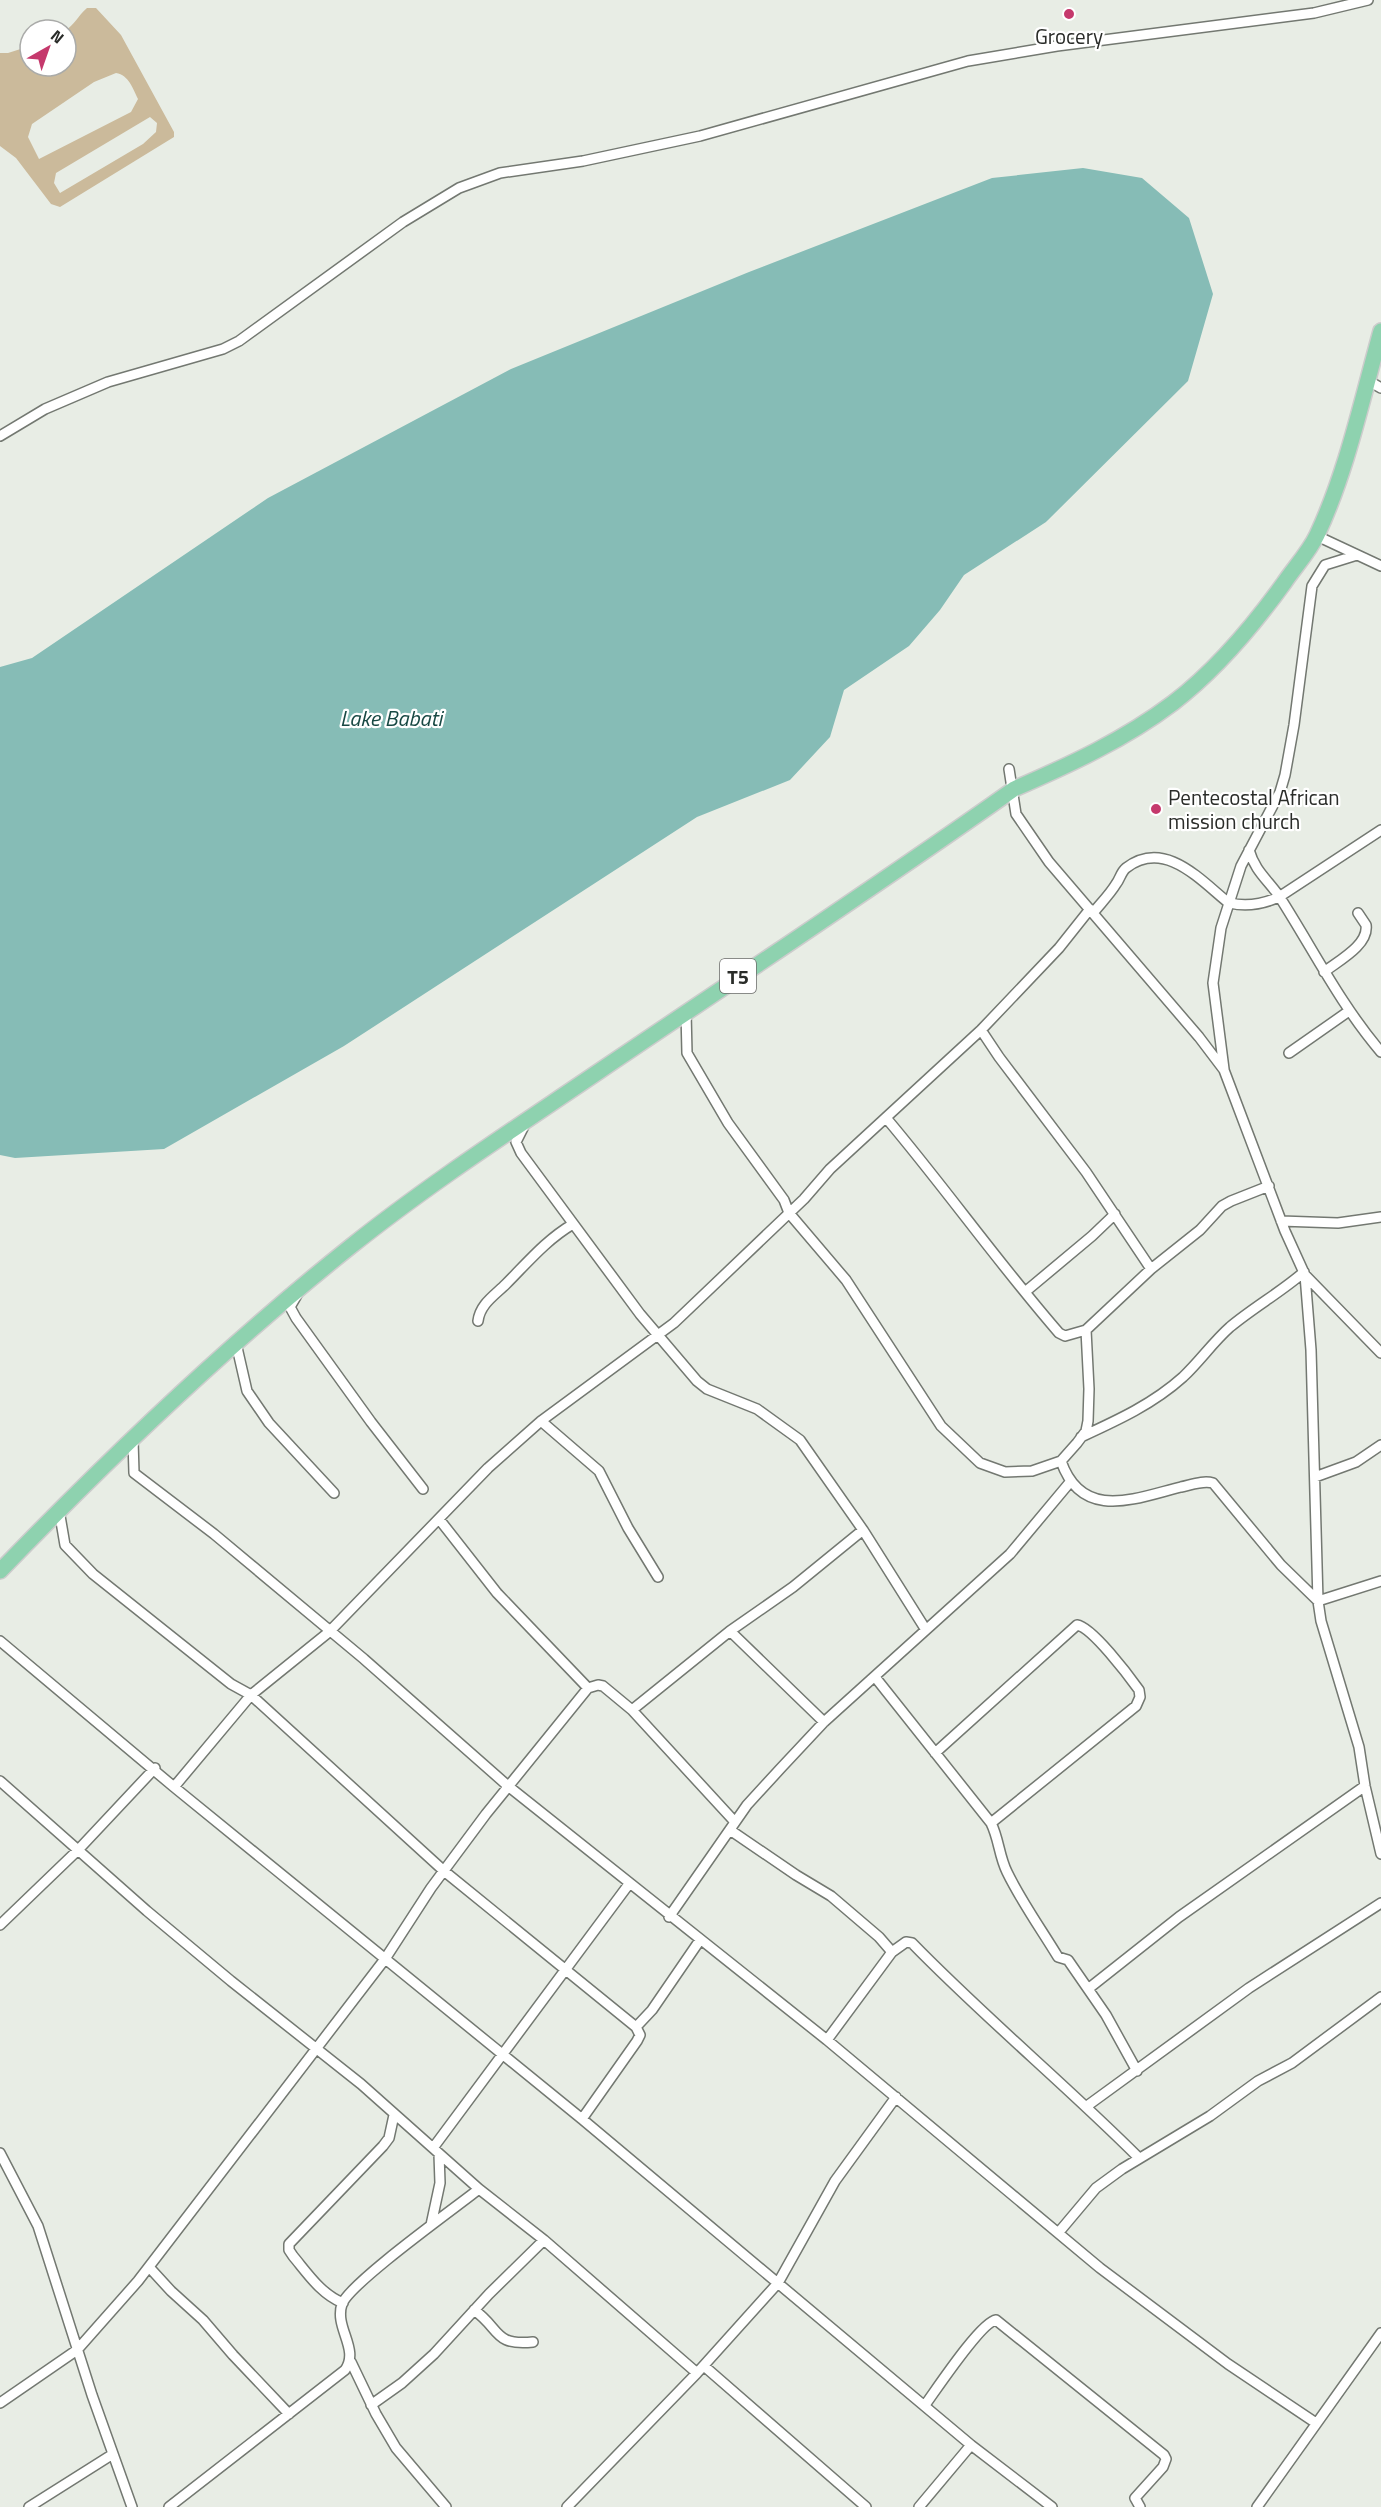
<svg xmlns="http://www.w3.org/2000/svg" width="1381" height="2507" font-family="'Titillium Web',sans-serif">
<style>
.green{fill:#cbba9b;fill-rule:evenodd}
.water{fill:#86bcb6}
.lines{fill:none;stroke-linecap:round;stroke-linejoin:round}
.minor-casing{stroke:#737871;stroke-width:12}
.trunk-casing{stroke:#ccc;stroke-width:18}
.minor{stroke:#fff;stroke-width:9}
.trunk{stroke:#8ed2af;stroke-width:15}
.poi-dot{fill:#c5396c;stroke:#fff;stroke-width:2}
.labels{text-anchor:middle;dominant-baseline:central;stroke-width:4.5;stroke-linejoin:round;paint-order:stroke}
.shield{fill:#fff;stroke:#6a6b69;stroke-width:1.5}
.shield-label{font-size:20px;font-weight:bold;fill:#2a2c29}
.poi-label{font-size:21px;fill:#2a2c29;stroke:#fff}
.water-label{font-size:22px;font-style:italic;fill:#184944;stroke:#fff}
</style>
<rect width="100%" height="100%" fill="#e8ede5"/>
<path class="green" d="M87 8H96L121 35 174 132V137L60 207 51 204 16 158 0 146V53H8L30 46V66H66V30C74 25 78 16 87 8ZM116 73C129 75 133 89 138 99L131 112 39 159 28 137 32 124 94 82ZM150 117 157 123 156 132 143 144 60 193 54 183 56 173Z"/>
<path class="water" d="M1083 168 1142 178 1189 218 1213 294 1188 381 1046 522 964 575 940 610 909 646 844 690 830 737 790 780 697 817 344 1046 164 1149 15 1158 0 1155V667L32 658 268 498 511 369 749 272 992 178Z"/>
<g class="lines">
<defs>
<path id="minor" d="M1367 380 1381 388
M0 436 45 409 108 382 223 349 239 341 403 222 459 188 500 173 583 161 700 136 968 61 1057 46 1314 13 1368 0
M1317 536 1381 566
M1009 769 1016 814 1049 862 1199 1037 1224 1070 1285 1231 1305 1275 1311 1350 1318 1601 1321 1621 1359 1747 1365 1786 1381 1854
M1249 850C1255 871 1267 879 1279 896 1313 949 1340 1004 1381 1052
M1230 903C1247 907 1263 904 1279 897L1381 830
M1093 913C1101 903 1110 894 1116 884 1120 879 1121 872 1126 868 1165 838 1201 881 1230 904
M1324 972C1338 961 1369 945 1366 925L1358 913
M686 1012 687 1053 728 1123 784 1200 789 1213 846 1280 941 1426 980 1463 1005 1472 1032 1471 1061 1461 1077 1443 1086 1431 1088 1421 1089 1389 1086 1330 1151 1269 1200 1230 1222 1206 1231 1201 1269 1186
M981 1030 999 1057 1086 1172 1151 1269
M1289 1053 1349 1011
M1224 1069 1213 983 1221 928 1241 866 1280 792 1285 775 1294 725 1312 586 1325 565 1357 555
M887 1119C946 1189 999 1264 1059 1333L1065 1336 1086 1330
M525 1124 516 1142 521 1153 640 1314 697 1381 707 1389 757 1409 800 1440 863 1530 926 1630
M1281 1221 1338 1223 1381 1217
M1305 1275 1381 1353
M1025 1292 1092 1236 1115 1214
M297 1295 290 1307 296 1318 371 1422 423 1489
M478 1321C480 1304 495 1295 506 1284 528 1262 546 1240 573 1224
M236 1343 247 1391 269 1423 334 1493
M541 1421 599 1471 628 1528 658 1577
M1081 1437C1118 1420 1153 1404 1183 1377 1200 1361 1213 1342 1230 1327 1254 1307 1281 1292 1304 1272
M133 1440 134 1473 214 1534 364 1659 508 1786 827 2040 1100 2268 1228 2364 1316 2423
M1061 1461C1082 1522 1136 1498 1181 1487 1191 1485 1203 1480 1213 1483L1281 1565 1318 1601 1381 1581
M1315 1477 1356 1462 1381 1445
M59 1510 65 1545 93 1574 231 1684 251 1695 444 1871 636 2027 640 2035 637 2041 582 2119
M439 1519 497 1593 588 1688
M730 1631 824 1722
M0 1641 174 1787 582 2119 971 2445 1052 2507
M875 1677 991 1823C999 1839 999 1856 1007 1872 1021 1901 1041 1929 1058 1957L1068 1960 1106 2015 1137 2071
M632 1710 730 1631 793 1587 863 1530
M935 1753 1077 1625C1092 1627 1129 1676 1139 1690L1140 1697 1136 1706 991 1823
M0 1781 147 1911 231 1981 361 2084 479 2189 544 2240 697 2373
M174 1787 251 1695 329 1632 488 1468 541 1421 674 1323 804 1199 830 1169 981 1030 1059 948 1090 909
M730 1830 796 1875 831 1896 879 1937 892 1952
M669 1917 747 1805 780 1769 824 1722 1010 1554 1071 1481
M0 1925 79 1849 155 1768
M1088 1989 1179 1917 1365 1786
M636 2027 652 2010 700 1940
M827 2040 892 1952 906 1942 912 1943C985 2018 1065 2084 1139 2158
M1087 2106 1249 1988 1381 1903
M433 2148 629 1884
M0 2153 38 2226 92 2395 132 2507
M431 2225 440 2183 439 2154
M1059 2232 1096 2188 1122 2169 1210 2116 1258 2081 1292 2063 1381 1997
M149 2267 171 2291 203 2320 233 2355 289 2414
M343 2303C321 2294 308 2274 293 2256L289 2250V2244L383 2146 389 2138 394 2115
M474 2310C501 2329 493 2346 533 2342
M351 2362 376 2414 396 2448 446 2507
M704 2366 866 2507
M0 2403 77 2350 138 2281 385 1959 431 1888 486 1814 588 1688 598 1685 603 1686 632 1710 735 1822
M371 2405 402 2383 434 2354 489 2294 544 2240
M925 2405C936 2390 981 2322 996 2320L1164 2455 1166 2459 1163 2467 1135 2498 1140 2507
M29 2507 113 2454
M169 2507 345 2370C360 2349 334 2328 342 2304 350 2283 455 2208 479 2189
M567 2507 697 2373 778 2283 835 2181 896 2097
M919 2507 971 2445
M1257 2507 1381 2333"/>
<path id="trunk" d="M0 1571C110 1457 226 1346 350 1247 429 1184 514 1129 598 1072 737 978 877 886 1014 789 1069 765 1124 740 1173 703 1215 671 1253 626 1284 583 1294 568 1309 552 1317 535 1347 471 1362 399 1381 331"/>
</defs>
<use href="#minor" class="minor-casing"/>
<use href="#trunk" class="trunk-casing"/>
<use href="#minor" class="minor"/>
<use href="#trunk" class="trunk"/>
</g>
<g class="poi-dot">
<circle cx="1069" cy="14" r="6"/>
<circle cx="1156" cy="809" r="6"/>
</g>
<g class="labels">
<rect class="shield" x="720" y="959" width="36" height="34" rx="4.5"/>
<g class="shield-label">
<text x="738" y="976">T5</text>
</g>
<g class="poi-label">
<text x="1069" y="36">Grocery</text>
<text x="1168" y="797" text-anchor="start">Pentecostal African<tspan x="1168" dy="24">mission church</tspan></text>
</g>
<g class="water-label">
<text x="391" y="718">Lake Babati</text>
</g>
</g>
<g transform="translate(48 48) rotate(40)"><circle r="28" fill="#ffffff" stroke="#aaaba9" stroke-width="1.5"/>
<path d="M0-4.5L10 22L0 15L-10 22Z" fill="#c5396c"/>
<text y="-9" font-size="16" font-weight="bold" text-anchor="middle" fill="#2a2c29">N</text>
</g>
</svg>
